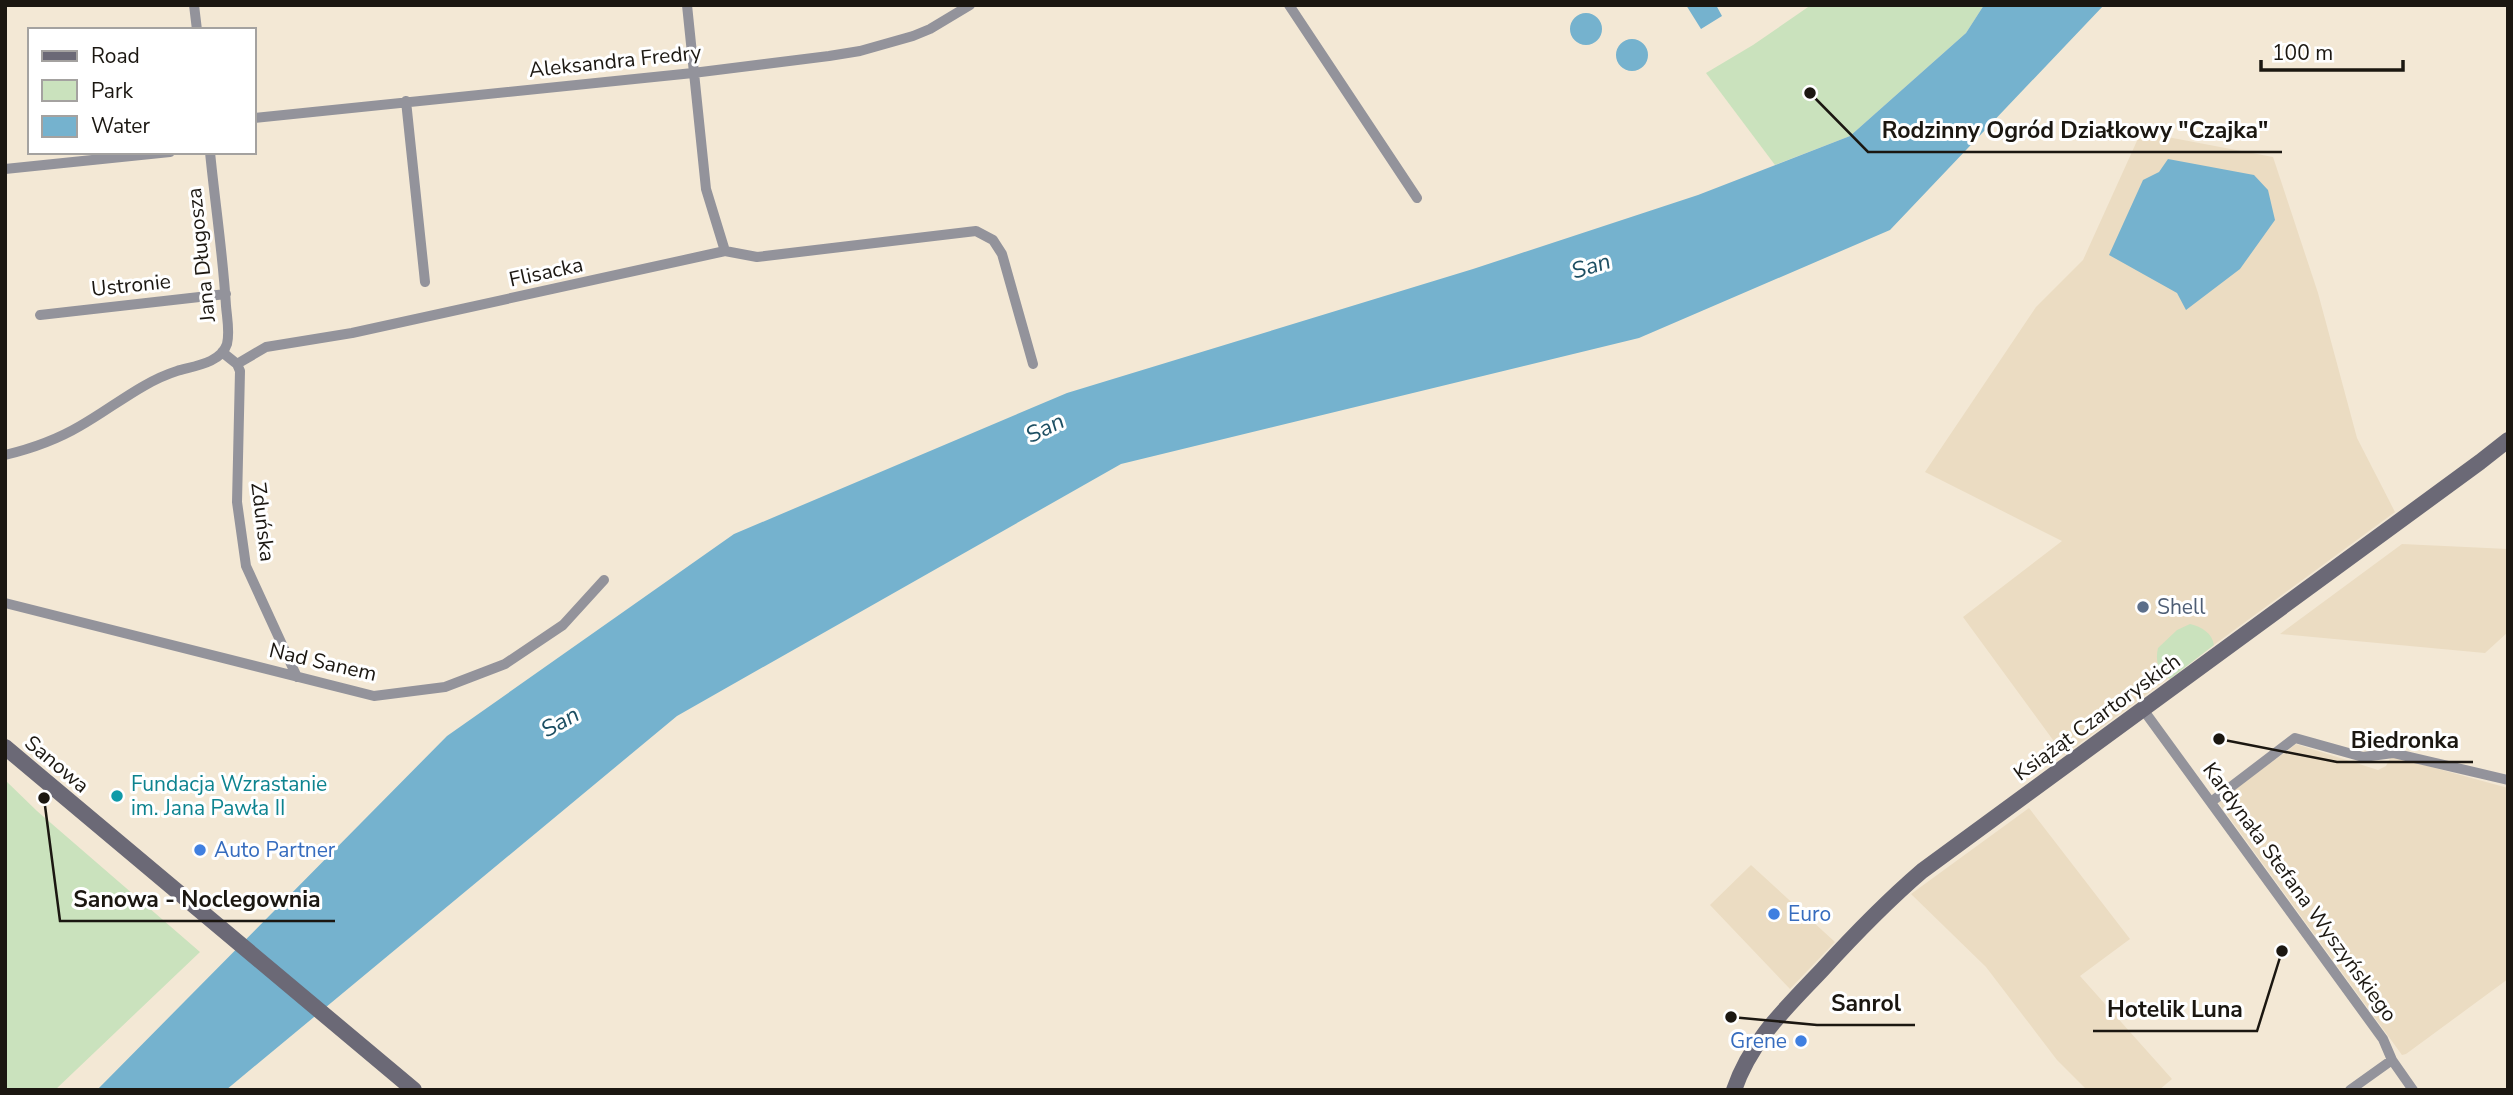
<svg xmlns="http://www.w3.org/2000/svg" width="2513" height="1095" font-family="'Nunito Sans',sans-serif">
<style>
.built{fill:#ebdcc2}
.green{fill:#cae2bd}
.water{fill:#75b2ce}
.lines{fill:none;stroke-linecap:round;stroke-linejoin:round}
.street{stroke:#93939b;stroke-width:10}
.secondary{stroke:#6b6976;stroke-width:16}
.service-dot{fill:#5c6f8a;stroke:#fff;stroke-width:2.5}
.culture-dot{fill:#0f9aa8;stroke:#fff;stroke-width:2.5}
.shop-dot{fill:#3f7fe0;stroke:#fff;stroke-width:2.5}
.labels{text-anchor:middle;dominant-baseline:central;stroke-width:6;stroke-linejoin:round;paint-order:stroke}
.street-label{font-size:21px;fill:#1b1711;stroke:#fff}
.service-label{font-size:21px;fill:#4e5e75;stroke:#fff;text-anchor:start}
.culture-label{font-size:21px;fill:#0d838f;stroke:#fff;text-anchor:start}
.shop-label{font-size:21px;fill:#366cbe;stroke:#fff;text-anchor:start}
.water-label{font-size:23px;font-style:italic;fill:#1c4e62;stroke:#fff}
.leader{fill:none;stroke:#1b1711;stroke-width:2.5}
.callout-dot{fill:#1b1711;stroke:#fff;stroke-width:2.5}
.callout-label{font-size:23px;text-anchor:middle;font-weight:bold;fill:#1b1711;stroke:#fff;stroke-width:6;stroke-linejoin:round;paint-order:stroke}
</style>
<rect width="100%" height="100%" fill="#f3e8d5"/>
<path class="built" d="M2141 132 2273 157 2318 293 2357 438 2395 512 2064 755 1963 617 2062 541 1925 472 2036 307 2083 260Z
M2402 544 2508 549V632L2485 653 2280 634Z
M2296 744 2378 770 2386 766 2391 756 2508 788V979L2406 1054 2402 1055 2218 802Z
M2029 808 2130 939 2080 976 2172 1079 2159 1090H2087L2057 1060 1986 967 1911 894Z
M1751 865 1835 942 1790 989 1710 905Z"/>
<path class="green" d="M1811 5H1984L1966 33 1850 136 1775 165 1706 73 1753 45Z
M2190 624C2202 627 2212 633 2214 645L2170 679C2158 673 2155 660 2158 648L2177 630Z
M5 780 37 811 200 952 55 1090H5Z"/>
<path class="water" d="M1686 5H1716L1722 16 1701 29Z
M1984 5H2104L1890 230 1639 338 1121 464 677 716 226 1090H97L447 736 734 534 1067 393 1473 269 1698 195 1850 136 1966 33Z
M1570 29a16 16 0 1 1 32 0a16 16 0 1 1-32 0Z
M1616 55a16 16 0 1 1 32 0a16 16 0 1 1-32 0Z
M2168 159 2254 175 2268 190 2275 220 2240 269 2186 310 2177 293 2109 255 2143 180 2159 172Z"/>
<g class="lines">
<path class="street" d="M194 5 197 30
M687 5 706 189 725 251
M1289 5 1417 198
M406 101 425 282
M254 118 693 73 829 56 860 51 913 36 930 29 970 5
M5 169 170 152
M40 315 226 294
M222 352 237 364 266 347 352 333 725 251 757 257 976 231 993 240 1002 254 1033 364
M237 364 240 371 237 502 246 566 297 677
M5 455C30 449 58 439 80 426 112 408 142 382 177 371 194 366 221 363 227 344 230 332 227 318 226 306 223 255 215 203 210 152
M5 603 374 696 445 687 505 664 563 625 604 580
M2142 708 2383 1039 2392 1060 2350 1090
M2211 802 2295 738 2363 757 2393 753 2508 780
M2392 1060 2413 1090"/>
<path class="secondary" d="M5 747 414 1090
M1734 1090C1751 1040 1787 1007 1822 970 1854 935 1886 902 1922 871L2480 462 2508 440"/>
</g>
<circle class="service-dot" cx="2143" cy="607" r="7"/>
<circle class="culture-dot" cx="117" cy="796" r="7"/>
<g class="shop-dot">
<circle cx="200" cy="850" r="7"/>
<circle cx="1774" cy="914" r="7"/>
<circle cx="1801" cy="1041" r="7"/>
</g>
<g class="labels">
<g class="street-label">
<text transform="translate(615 61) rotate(-6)">Aleksandra Fredry</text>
<text transform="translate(201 255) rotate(-96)">Jana Długosza</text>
<text transform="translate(546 272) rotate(-12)">Flisacka</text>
<text transform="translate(131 285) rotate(-6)">Ustronie</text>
<text transform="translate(263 522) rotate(83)">Zduńska</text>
<text transform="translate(323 662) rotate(13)">Nad Sanem</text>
<text transform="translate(2097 717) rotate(-36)">Książąt Czartoryskich</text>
<text transform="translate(57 764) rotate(40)">Sanowa</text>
<text transform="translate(2300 892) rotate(54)">Kardynała Stefana Wyszyńskiego</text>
</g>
<g class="service-label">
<text x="2157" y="607">Shell</text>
</g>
<g class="culture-label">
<text x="131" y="784">Fundacja Wzrastanie<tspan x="131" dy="24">im. Jana Pawła II</tspan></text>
</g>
<g class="shop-label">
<text x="214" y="850">Auto Partner</text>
<text x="1788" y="914">Euro</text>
<text x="1787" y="1041" text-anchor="end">Grene</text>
</g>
<g class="water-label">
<text transform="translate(1591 266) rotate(-17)">San</text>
<text transform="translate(1045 428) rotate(-26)">San</text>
<text transform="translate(560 722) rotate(-29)">San</text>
</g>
</g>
<path class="leader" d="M1810 93L1868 152H2282M2219 739L2337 762H2473M44 798L60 921H335M1731 1017L1817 1025H1915M2282 951L2257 1031H2093"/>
<g class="callout-dot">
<circle cx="1810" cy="93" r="7"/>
<circle cx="2219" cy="739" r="7"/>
<circle cx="44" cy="798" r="7"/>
<circle cx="1731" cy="1017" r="7"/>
<circle cx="2282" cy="951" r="7"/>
</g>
<g class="callout-label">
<text x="2075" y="138">Rodzinny Ogród Działkowy "Czajka"</text>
<text x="2405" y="748">Biedronka</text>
<text x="197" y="907">Sanowa - Noclegownia</text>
<text x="1866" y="1011">Sanrol</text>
<text x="2175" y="1017">Hotelik Luna</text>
</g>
<rect width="2513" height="1095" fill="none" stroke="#1b1711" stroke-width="14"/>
<rect x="28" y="28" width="228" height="126" fill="#ffffff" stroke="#a4a2a0" stroke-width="2"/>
<rect x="42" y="51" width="35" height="10" fill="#6b6976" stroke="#a4a2a0" stroke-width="2"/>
<text x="91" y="63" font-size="21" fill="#1b1711">Road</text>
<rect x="42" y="80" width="35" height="21" fill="#cae2bd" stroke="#a4a2a0" stroke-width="2"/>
<text x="91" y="98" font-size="21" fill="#1b1711">Park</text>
<rect x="42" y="116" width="35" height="21" fill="#75b2ce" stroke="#a4a2a0" stroke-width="2"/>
<text x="91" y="133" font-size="21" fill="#1b1711">Water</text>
<path d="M2261 60v10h142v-10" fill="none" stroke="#1b1711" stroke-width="3.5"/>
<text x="2272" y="60" font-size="21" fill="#1b1711" stroke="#ffffff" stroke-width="5" paint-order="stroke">100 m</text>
</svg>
